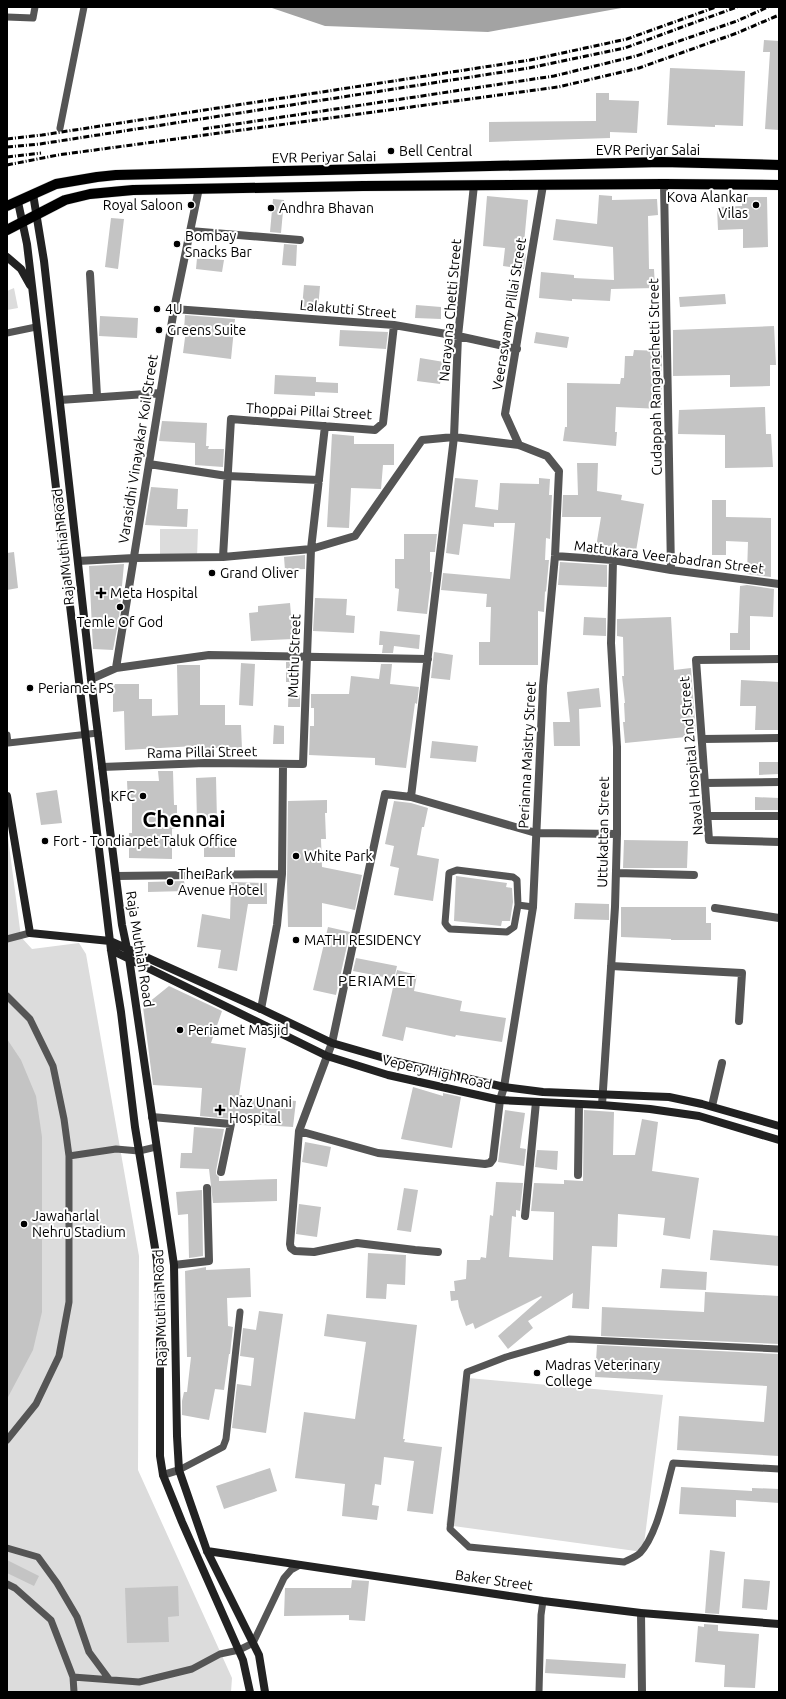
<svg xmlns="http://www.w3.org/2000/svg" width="786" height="1699" font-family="Ubuntu,sans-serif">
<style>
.green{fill:#dcdcdc}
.water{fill:#a3a3a3}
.building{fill:#c4c4c4}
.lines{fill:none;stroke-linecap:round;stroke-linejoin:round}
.primary-casing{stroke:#dbdbdb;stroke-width:11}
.lane{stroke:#555;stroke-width:7}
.street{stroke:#555;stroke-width:8}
.secondary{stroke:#222;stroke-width:8}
.primary{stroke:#000;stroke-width:10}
.rail{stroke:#000;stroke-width:3;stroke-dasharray:6 2 1 2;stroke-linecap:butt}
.poi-dot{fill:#000;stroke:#fff;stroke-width:1.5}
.labels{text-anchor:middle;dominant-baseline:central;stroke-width:4;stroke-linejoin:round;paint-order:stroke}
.street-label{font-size:14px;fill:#000;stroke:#fff}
.poi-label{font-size:14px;fill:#000;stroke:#fff;text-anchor:start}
.neighbourhood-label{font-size:15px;letter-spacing:1px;fill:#000;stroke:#fff}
.town-label{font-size:22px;font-weight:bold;fill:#000;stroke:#fff}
</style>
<rect width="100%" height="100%" fill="#fff"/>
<path class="green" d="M14 288 18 308 7 310V291Z
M160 529H198L197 558H160Z
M7 830 21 937 32 949 79 943 86 954 139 1256 138 1470 232 1678 231 1692H7Z
M468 1378 663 1395 643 1552 446 1525Z"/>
<path class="water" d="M269 7H627L488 32 325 26Z"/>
<path class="building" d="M764 40 779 41V130L765 129 770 52H763Z
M670 68 745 71 743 126 715 125V127L667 125Z
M596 93H609V100L639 101 637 133 610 132V138L489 142V122L596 121Z
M599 195 612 196V200L657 199 658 215 648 216 649 269H654L655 288 611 289 610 301 572 299V301L539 298 541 272 574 275V278L614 280 613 247 553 240 556 219 597 224Z
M487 196 528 200 523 254H526L524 269 503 266 505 248 483 246Z
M742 197H767L768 247 743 248V229L718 230 717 207 742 206Z
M273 199 284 200 281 233 270 232Z
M111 218 124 219 118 269 105 267Z
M284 244 297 245 296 266 282 265Z
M197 258 224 260 222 272 196 269Z
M304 285 320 286 318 309 302 308Z
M725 294 726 304 680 307 679 297Z
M416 305 441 307V319L415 318Z
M185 315 235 319 231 359 183 353 186 330H184Z
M100 316 138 318 137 338 99 336Z
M774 326 776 365H770V386L730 387V375L673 376V330Z
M340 330 388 332 386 349 339 346Z
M536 332 569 337 567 348 534 343Z
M634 350 662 351V409L616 407 615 432H617L616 446 563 441 565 427H567V383L620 384 621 378H624L625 356H633Z
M420 358 444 362 440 384 417 381Z
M275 375 316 377V382L338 383V393L315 392V396L274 394Z
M765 407 766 434H771L773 467 725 468V435L678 434 679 410Z
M162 421 207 423 206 446H209L208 449H224L223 467 195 465V443L159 441Z
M332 434 354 436V444H394V465H383L381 489 351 488 349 528 327 527Z
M577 463H598L597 491 622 495 621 500 644 504 635 557 609 553V554L595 553 601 517H562L563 495H578Z
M455 478 478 480 475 507 498 510 500 483 539 484V478L550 479 549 495H552L550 539 546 538 545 560H549L546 592 545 591 544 612 538 611V665H479V642H490L491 607H486L487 594 441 590 443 573 510 579 515 523H494V527L463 524 459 555 446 553Z
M151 487 178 489 177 509H188L187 527 145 525Z
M712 500H726V517L771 518V577L747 574 748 542 726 541V555H712Z
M404 534H437L435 552H430V572H432L427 614 397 611 399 589 395 588V559H404Z
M14 552 18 588 7 590V553Z
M305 555V569L285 570 284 557Z
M560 562 607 565V587L558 585Z
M124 564 119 618 113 650 93 649 89 566Z
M747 585 774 589 773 617 750 616V650H730V633H738L740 586Z
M315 598 347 599 346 615 355 616 354 633 313 631Z
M290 603 293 639 251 641 249 613 258 612V606Z
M584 617 606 618V636L583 635Z
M671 617 674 670 691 668 696 736 625 743 623 722H625L624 703H625L622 676H624L623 637 617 636V619Z
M380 631 420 635 419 649 394 646 393 653H382L383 645H379Z
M434 652 453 655 450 680 431 678Z
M286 662H295L298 695H300V707H288L289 682H286Z
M241 663 255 664 253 706 239 705Z
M381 664H392L390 684 419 687 417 704 415 703 406 768 375 765V758L309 755 310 726H314V708H311V694H349L351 676 379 679Z
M177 665H200V705H225V725H241L242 750H227V748H195V746L125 750 124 711 113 712V684H139V699H152V716L178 715Z
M741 680 779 682 778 730H755L756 706H740Z
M599 688 601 707 579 709 580 746H554L553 722H570L567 692Z
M274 725 284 726V744H273Z
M432 741 478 746 476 762 430 758Z
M759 762H779V774L759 775Z
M158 771H173L174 805H177V829H172V859L129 858V833H132V802H128L127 781H159Z
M216 777 217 821H197L196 778Z
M57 790 62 823 41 825 36 793Z
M755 797 779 798V810H755Z
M327 800V813H325L326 839H321L322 867 362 875 355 910 322 903V927H288L287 881 288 801Z
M394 801 411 803 428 808 424 827H422L417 855 439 859 433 901 394 895 399 868 390 866 394 846 385 844Z
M624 840 688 841 687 868H623Z
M204 842H235V857H204Z
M456 876 507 883 506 887 512 888 513 902 510 921H502L501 926 454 921Z
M184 881 186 891 148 892V882Z
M231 882 267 883V904H248L237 971 218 968 221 950 197 947 202 914 230 919Z
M575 903 609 904V920L574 919Z
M621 907H706V923H711V940H671V939L621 937Z
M328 927 350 932 336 995 313 990Z
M356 958 397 966 394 979 353 971Z
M397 970 417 975 414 991 462 1001 460 1011 506 1018 502 1042 456 1035 455 1037 406 1027 403 1041 382 1036Z
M169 986 222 1011 211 1043 246 1048 239 1095H242V1098L278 1100V1099L296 1101 293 1127 246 1124V1121L231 1119 200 1116 202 1088 153 1085 143 1007Z
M7 1039 21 1060 36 1096 42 1137V1312L33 1350 7 1399Z
M413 1087 443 1096V1093L461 1097 452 1148 401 1139Z
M505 1110 525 1113 520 1148 526 1149 524 1166 498 1162Z
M584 1110 614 1112 613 1155H635L642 1119 658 1122 652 1171 699 1178 690 1239 663 1235 665 1218 618 1214 617 1247 592 1246 589 1309 572 1308 573 1293 528 1321 533 1328 508 1349 498 1336 542 1297 541 1296 475 1329 473 1323 466 1326 459 1307 458 1300 451 1301 450 1291H455L454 1281 466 1279 467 1260H480L481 1257 486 1258 490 1215 493 1216 496 1182 523 1183 520 1211 516 1210V1217L512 1216 509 1257 553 1260 554 1212 531 1211 534 1183 564 1184V1180L583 1181Z
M194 1127 224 1129 216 1171V1174L219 1177V1181L277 1179V1201L213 1203 209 1169 180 1168 181 1153H192Z
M305 1142 331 1147 327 1167 302 1162Z
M537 1150 558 1151 557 1170 535 1167Z
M404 1188 418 1190 411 1232 397 1230Z
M202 1190 203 1256 189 1258 188 1214 178 1215 176 1192Z
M299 1204 321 1207 317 1237 296 1234Z
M713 1230 779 1236V1266L710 1260Z
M368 1253 406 1255 405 1285 387 1284 386 1299 366 1298Z
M206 1267V1270L250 1268 251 1297 227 1298 228 1326 233 1327 230 1354H229L224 1390 215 1389 209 1420 182 1415V1401L184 1392H187L191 1357H187L185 1271Z
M662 1269 707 1272 706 1290 660 1288Z
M705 1292 779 1296V1344L601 1336 602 1307 704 1312Z
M259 1311 283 1314 266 1433 232 1428 237 1384 251 1386 254 1358 240 1356 243 1328 256 1330Z
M327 1314 417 1325 403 1439H405L404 1442 442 1447 433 1514 407 1511 414 1461 384 1457 381 1485 375 1484 372 1505 379 1506 377 1520 342 1516 345 1484 295 1478 304 1412 355 1419 366 1342 324 1336Z
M597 1345 779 1354V1456L677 1450 679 1416 764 1422 767 1386 595 1377Z
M270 1468 277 1491 224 1509 216 1486Z
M681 1487 752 1491V1488L779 1489V1503L736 1500V1517L679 1514Z
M710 1550 725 1552 719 1614 705 1613Z
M7 1560 39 1576 34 1586 7 1573Z
M744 1579 770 1581 767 1610 742 1608Z
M352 1580 369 1581 365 1621 349 1620V1615L284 1616 285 1588H351Z
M178 1586 179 1616 168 1617 169 1642 127 1643 125 1588Z
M704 1624 718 1625V1631L759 1634 755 1688 724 1687 725 1665 695 1662 698 1626 704 1627Z
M546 1659 626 1664 625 1678 545 1673Z"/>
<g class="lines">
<defs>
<path id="primary" d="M7 206 56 184 97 177 116 175 662 162 779 165
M7 230 65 200 90 194 133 190 363 186 664 184 779 185"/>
</defs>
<use href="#primary" class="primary-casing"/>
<path class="lane" d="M7 17 33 18 35 7
M60 128 84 7
M7 333 36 327
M7 735 8 743 98 733
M518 905 517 880 513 877 457 870 449 873 445 923 447 926 450 929 507 932 514 927 518 905 533 907
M7 939 30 933
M7 996 30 1019 53 1066 64 1119 69 1156V1302L59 1356 36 1404 7 1440
M69 1156 116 1149 139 1151 156 1147
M779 1349 569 1339 506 1357 467 1372 450 1529 469 1547 624 1562C628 1560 636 1557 640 1553 658 1534 666 1488 673 1463L779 1469
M179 1470 223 1447 226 1439 240 1312
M7 1548 38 1557 57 1583 77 1617 89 1652 109 1679
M7 1584 15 1588 51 1620 73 1677 74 1692
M73 1677 139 1682 192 1669 220 1654 239 1650 253 1643 284 1578 291 1570 300 1565
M539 1692 541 1615 543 1601"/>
<path class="street" d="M664 184 671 570
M190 231 300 240
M90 274 97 396
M174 309 394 325 458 336 517 349
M60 400 160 393
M519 445 505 414 543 185
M149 464 227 476 319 480
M555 556 613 560 671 570 779 584
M223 557 231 419 375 430 383 423 394 325
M78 561 134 558 223 557 311 549 355 536 422 440 454 437 519 445 547 456 559 471 555 556 543 686 533 907 504 1087 500 1100 493 1159 490 1163 485 1164 378 1153 299 1131
M779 659 696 660 709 840 779 842
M116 668 174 309 199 188
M91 679 116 668 209 655 428 659
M702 739 779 738
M102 767 205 763 303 764 311 549 325 426
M705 783 779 782
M411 797 454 437 458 336 474 185
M708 816H779
M616 873 694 875
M116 876 282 874
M715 908 779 918
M611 966 742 973 739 1021
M261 1009 277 925 282 874 283 764
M602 1105 615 907 617 834V747L611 643 613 560
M712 1106 722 1063
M152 1117 231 1124 221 1172
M578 1175 579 1104
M525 1216 536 1102
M438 1252 415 1250 357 1243 314 1252 295 1251 291 1248 290 1244 299 1131 332 1043 385 794 411 797 536 833 617 834
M174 1265 209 1261 207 1188
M163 1475 179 1470
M641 1613 642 1692"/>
<path class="secondary" d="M33 194 44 261 91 679 122 925 129 958 174 1265 177 1436 179 1470 207 1551 259 1655 265 1692
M18 202 27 244 111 950 121 1012 135 1127 157 1260 160 1318V1456L163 1475 182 1522 243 1660 250 1692
M7 257 21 269 30 285
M7 796 30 933 110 941 261 1009 332 1043 398 1062 504 1087 543 1092 669 1097 702 1104 779 1126
M111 950 327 1056 388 1075 500 1100 602 1105 650 1109 699 1116 779 1140
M207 1551 543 1601 641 1613 779 1624"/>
<use href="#primary" class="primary"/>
<path class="rail" d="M203 129 554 76 636 56 737 21 768 7
M7 139 42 135 530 60 627 39 716 7
M7 147 40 144 529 68 625 48 737 7
M7 157 41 153
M7 165 58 155 558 87 639 68 737 33 779 15"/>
</g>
<g class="poi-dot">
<circle cx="391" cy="151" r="4"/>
<circle cx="191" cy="205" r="4"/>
<circle cx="756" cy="205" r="4"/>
<circle cx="271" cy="208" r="4"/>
<circle cx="177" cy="244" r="4"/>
<circle cx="157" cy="309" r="4"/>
<circle cx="159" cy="330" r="4"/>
<circle cx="212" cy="573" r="4"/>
<path d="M99 587h4v4h4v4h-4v4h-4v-4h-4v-4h4z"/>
<circle cx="120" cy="607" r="4"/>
<circle cx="30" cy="688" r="4"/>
<circle cx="143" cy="796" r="4"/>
<circle cx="45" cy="841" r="4"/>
<circle cx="296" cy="856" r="4"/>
<circle cx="170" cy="882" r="4"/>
<circle cx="296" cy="940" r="4"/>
<circle cx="180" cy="1030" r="4"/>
<path d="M218 1104h4v4h4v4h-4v4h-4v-4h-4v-4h4z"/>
<circle cx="24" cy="1224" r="4"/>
<circle cx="537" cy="1373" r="4"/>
</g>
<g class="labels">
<g class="street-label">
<text x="648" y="150">EVR Periyar Salai</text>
<text transform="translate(324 157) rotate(-1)">EVR Periyar Salai</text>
<text transform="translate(348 309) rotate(5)">Lalakutti Street</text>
<text transform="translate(450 310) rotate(-85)">Narayana Chetti Street</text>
<text transform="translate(509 314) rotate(-81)">Veeraswamy Pillai Street</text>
<text transform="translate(655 377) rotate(-91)">Cudappah Rangarachetti Street</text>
<text transform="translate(309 411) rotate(3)">Thoppai Pillai Street</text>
<text transform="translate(138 449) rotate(-81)">Varasidhi Vinayakar Koil Street</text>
<text transform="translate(63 547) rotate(-96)">Raja Muthiah Road</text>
<text transform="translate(669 557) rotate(7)">Mattukara Veerabadran Street</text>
<text transform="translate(294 656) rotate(-88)">Muthu Street</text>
<text transform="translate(202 752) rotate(-1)">Rama Pillai Street</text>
<text transform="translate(527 755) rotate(-87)">Perianna Maistry Street</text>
<text transform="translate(691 756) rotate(-95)">Naval Hospital 2nd Street</text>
<text transform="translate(603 832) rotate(-89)">Uttukattan Street</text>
<text transform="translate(140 949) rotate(81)">Raja Muthiah Road</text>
<text transform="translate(437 1072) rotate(13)">Vepery High Road</text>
<text transform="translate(160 1308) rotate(-92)">Raja Muthiah Road</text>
<text transform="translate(494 1580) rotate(8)">Baker Street</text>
</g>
<g class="poi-label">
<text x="399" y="151">Bell Central</text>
<text x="748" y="197" text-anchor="end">Kova Alankar<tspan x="748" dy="16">Vilas</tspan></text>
<text x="183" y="205" text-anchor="end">Royal Saloon</text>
<text x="279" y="208">Andhra Bhavan</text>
<text x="185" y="236">Bombay<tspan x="185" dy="16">Snacks Bar</tspan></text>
<text x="165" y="309">4U</text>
<text x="167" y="330">Greens Suite</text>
<text x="220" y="573">Grand Oliver</text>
<text x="110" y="593">Meta Hospital</text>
<text x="120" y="622" text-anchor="middle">Temle Of God</text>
<text x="38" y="688">Periamet PS</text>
<text x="135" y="796" text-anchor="end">KFC</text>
<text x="53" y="841">Fort - Tondiarpet Taluk Office</text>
<text x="304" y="856">White Park</text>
<text x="178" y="874">The Park<tspan x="178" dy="16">Avenue Hotel</tspan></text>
<text x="304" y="940">MATHI RESIDENCY</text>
<text x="188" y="1030">Periamet Masjid</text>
<text x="229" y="1102">Naz Unani<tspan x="229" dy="16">Hospital</tspan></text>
<text x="32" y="1216">Jawaharlal<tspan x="32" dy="16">Nehru Stadium</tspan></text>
<text x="545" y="1365">Madras Veterinary<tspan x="545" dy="16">College</tspan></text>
</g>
<g class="neighbourhood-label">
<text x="377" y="980">PERIAMET</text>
</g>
<g class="town-label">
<text x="184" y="818">Chennai</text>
</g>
</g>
<rect width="786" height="1699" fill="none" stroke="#000000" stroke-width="16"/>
</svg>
